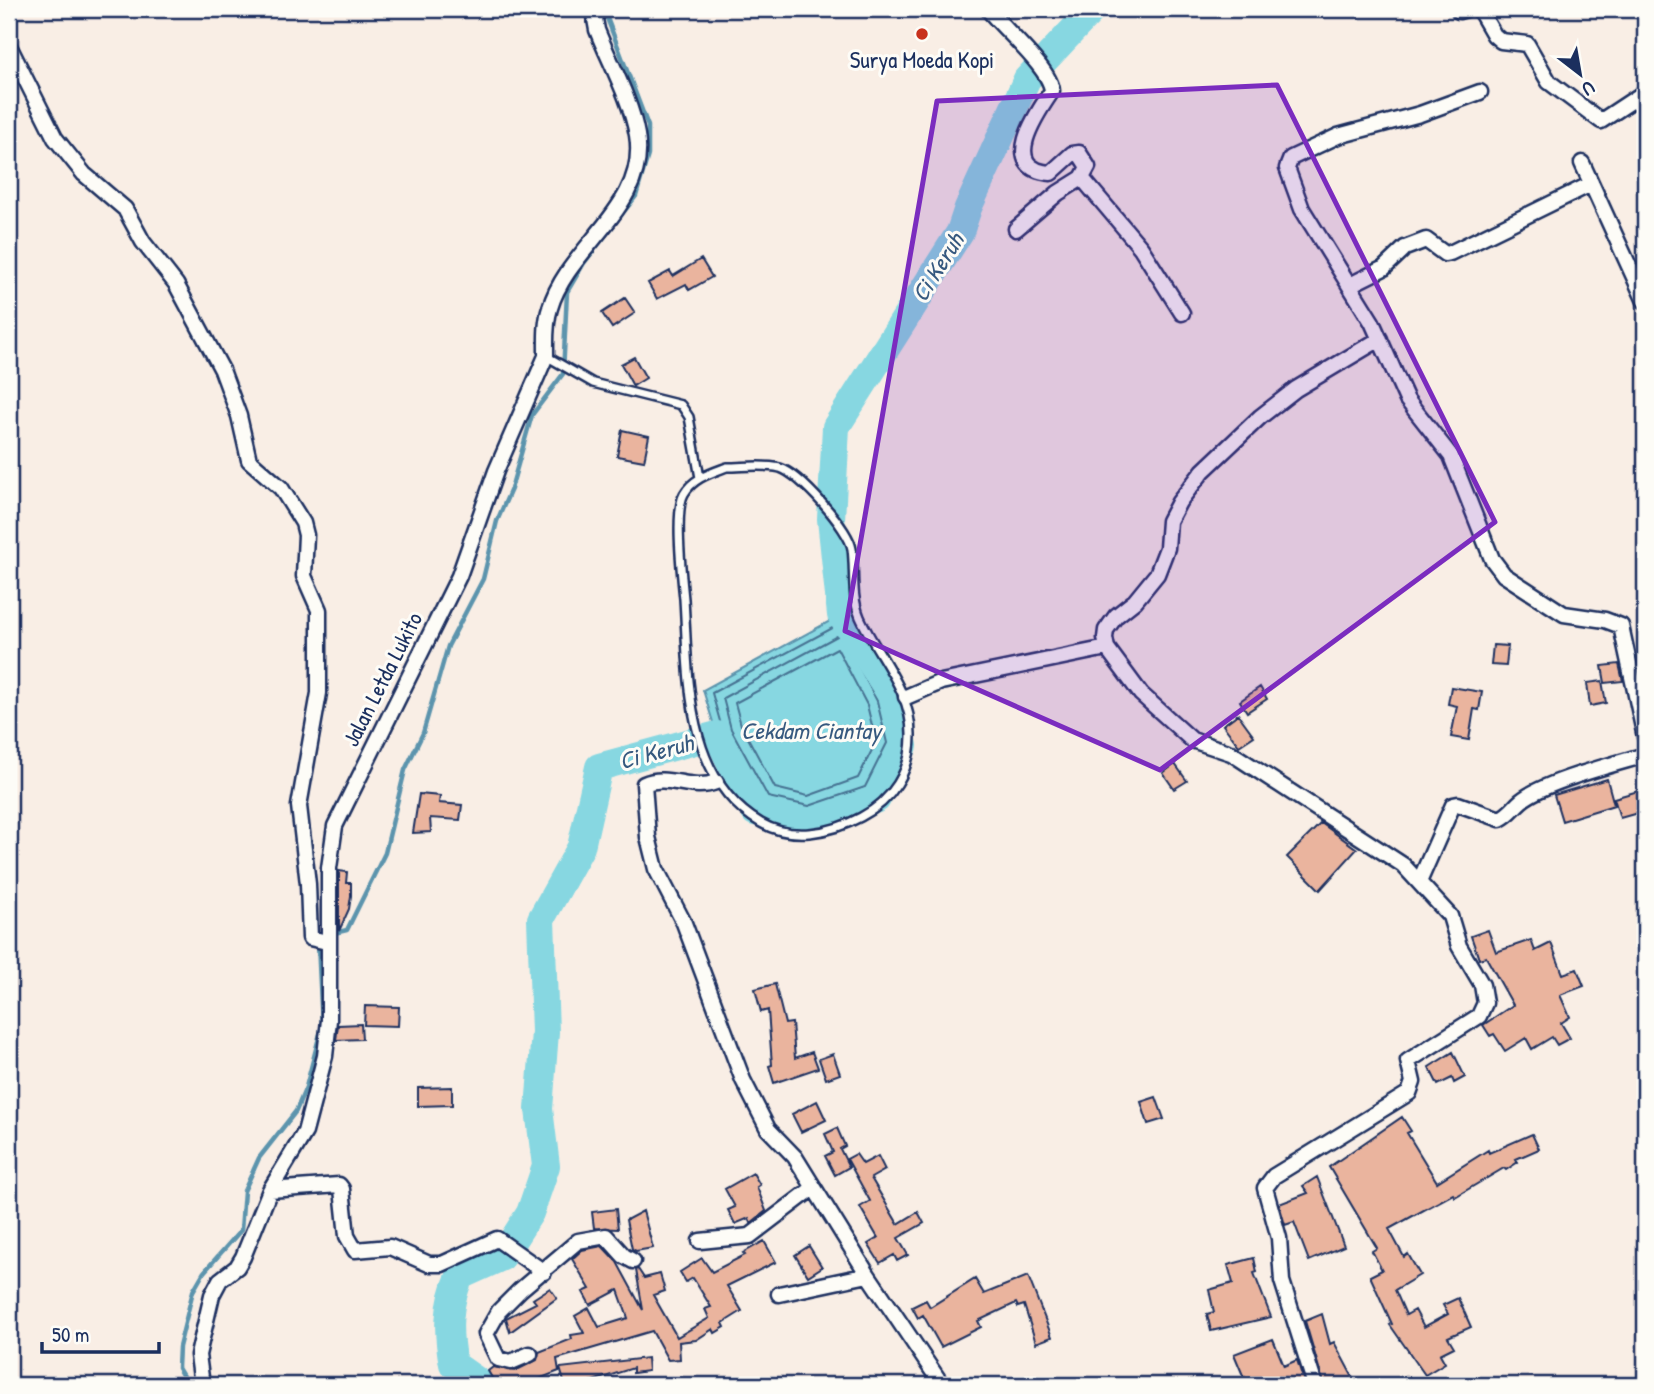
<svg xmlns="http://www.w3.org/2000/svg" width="1654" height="1394" font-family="'Patrick Hand',sans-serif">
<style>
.water{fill:#87d7e1;stroke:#5c94ad;stroke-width:2}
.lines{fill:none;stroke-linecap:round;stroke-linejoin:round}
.shore{stroke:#467292;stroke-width:2}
.stream{stroke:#5c94ad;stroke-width:4.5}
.river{stroke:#87d7e1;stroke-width:28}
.building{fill:#eab49e;stroke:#1b2f5e;stroke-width:2}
.lane-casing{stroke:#1b2f5e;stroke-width:12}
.street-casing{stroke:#1b2f5e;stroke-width:19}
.lane{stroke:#fdfcf7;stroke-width:7}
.street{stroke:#fdfcf7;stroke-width:14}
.marked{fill:#7b2cbf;fill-opacity:0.2;stroke:#7b2cbf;stroke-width:5;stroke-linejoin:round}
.poi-dot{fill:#c8321e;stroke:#fdfcf7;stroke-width:2.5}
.labels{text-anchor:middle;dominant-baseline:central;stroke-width:6;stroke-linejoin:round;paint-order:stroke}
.poi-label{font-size:23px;fill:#1b2f5e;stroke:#fdfcf7}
.street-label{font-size:23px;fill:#1b2f5e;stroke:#fdfcf7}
.water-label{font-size:24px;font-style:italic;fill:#36597f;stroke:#fdfcf7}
</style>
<rect width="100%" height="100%" fill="#f9eee5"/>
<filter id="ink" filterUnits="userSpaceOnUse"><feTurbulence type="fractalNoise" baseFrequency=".0143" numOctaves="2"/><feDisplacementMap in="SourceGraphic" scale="14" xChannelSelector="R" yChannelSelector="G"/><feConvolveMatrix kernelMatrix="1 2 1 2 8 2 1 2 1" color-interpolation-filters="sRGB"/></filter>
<g filter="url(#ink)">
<path class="water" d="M841 615 857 629 892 696 904 746 877 799 809 823 756 811 717 735 703 690Z"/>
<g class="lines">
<path class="shore" d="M840 624C860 638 899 720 896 745 895 756 878 785 871 794L809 816 762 805 723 732 712 693Z
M839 635 845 640 877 701 887 743 865 787 809 806 768 797 731 729 723 698Z
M837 648 867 705 876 742 858 778 808 796 775 788 741 725 735 703Z"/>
<path class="stream" d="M330 934 347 930 385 853 405 770 423 733 448 646 483 579 497 521 511 489 532 415 563 374 567 292 584 263 636 196 648 155V126L604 10
M188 1385 178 1368 179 1347 193 1291 204 1272 241 1230 244 1191 259 1158 296 1111 306 1087 322 1026 318 943"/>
<path class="river" d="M483 1385 453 1364C447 1332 447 1306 460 1276L502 1257 530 1213 546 1166 539 1109 545 1032 541 919 581 847 599 767 717 735 755 812 809 823 877 799 904 746 892 696 841 615 831 519 836 427 960 232 968 208 1027 79 1093 9"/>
</g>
<path class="building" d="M701 259 712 277 689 290 686 284 657 299 648 283 670 271 673 276Z
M625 298 635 313 612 328 602 313Z
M634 357 646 378 633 386 621 364Z
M622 430 649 436 644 461 617 456Z
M1493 645 1508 646 1506 666 1491 665Z
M1619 664 1623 681 1605 683 1602 666Z
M1602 681 1606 703 1590 706 1587 683Z
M1260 687 1267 699 1247 712 1240 701Z
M1451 687 1482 692 1479 710 1474 709 1469 740 1451 737 1457 706 1448 704Z
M1238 714 1254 736 1239 746 1223 725Z
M1175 764 1187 781 1174 789 1163 773Z
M1607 779 1614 805 1562 821 1554 795Z
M1645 789V811L1620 818 1614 798Z
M419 794 440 796 439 803 462 805 460 820 430 818 431 832 413 833Z
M1321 823 1357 849 1320 890 1287 857Z
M339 871 347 872 346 883H351V896L349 909 339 931Z
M1488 930 1496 952 1531 940 1535 951 1551 943 1563 974 1577 969 1584 986 1560 995 1570 1017 1561 1023 1570 1038 1557 1045 1552 1037 1532 1049 1526 1038 1505 1051 1494 1034 1490 1036 1483 1025 1513 1005 1486 957 1479 959 1471 936Z
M775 984 785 1024 792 1023 795 1058 812 1052 818 1068 774 1083 769 1066 772 1065 768 1010 761 1012 755 989Z
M365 1006 399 1007 398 1026 364 1025Z
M361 1024 362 1039 336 1040 338 1025Z
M1453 1052 1465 1077 1454 1083 1452 1078 1438 1085 1429 1067Z
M833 1054 840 1074 826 1079 819 1059Z
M452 1087V1105L418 1106V1088Z
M1156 1097 1164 1119 1148 1124 1141 1102Z
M817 1101 826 1120 801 1132 792 1114Z
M1402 1117 1411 1131 1407 1133 1437 1182 1488 1150 1489 1153 1532 1134 1539 1149 1516 1159 1518 1162 1506 1170 1504 1168 1455 1197 1453 1194 1389 1229 1404 1257 1408 1254 1420 1275 1395 1290 1406 1315 1415 1310 1424 1327 1448 1314 1443 1305 1458 1298 1471 1327 1448 1337 1454 1347 1440 1354 1445 1363 1425 1375 1390 1325 1392 1324 1370 1276 1382 1270 1372 1251 1377 1248 1329 1167Z
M837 1128 845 1146 840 1149 849 1167 835 1175 825 1156 833 1152 825 1134Z
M856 1154 863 1164 878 1156 885 1170 871 1178 898 1224 918 1212 924 1223 898 1238 908 1255 897 1261 894 1255 880 1263 868 1244 878 1238 860 1207 870 1201 847 1159Z
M753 1173 760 1185 757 1187 766 1211 751 1223 749 1218 735 1224 728 1210 735 1207 725 1189Z
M1317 1177 1344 1246 1309 1261 1294 1222 1285 1225 1279 1204 1308 1193 1303 1186Z
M616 1209 618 1229 594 1228 592 1212Z
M643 1211 653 1248 636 1251 632 1249 626 1220Z
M764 1241 776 1262 727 1286 742 1311 723 1323 725 1327 715 1333 713 1329 696 1340 679 1342 680 1359 668 1360 652 1331 557 1359 559 1371 534 1381 536 1385H496L488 1371 493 1367 515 1371 537 1360 539 1352 572 1339 571 1335 584 1333 575 1316 589 1308 599 1327 628 1318 618 1290 590 1305 583 1292 590 1289 572 1259 582 1250 602 1246 617 1262 643 1310 636 1270 638 1269 644 1278 660 1274 665 1291 653 1295 677 1337 709 1318 705 1309 711 1307 693 1278 686 1282 680 1272 702 1258 712 1272 745 1255 743 1253Z
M809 1246 822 1267 808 1276 795 1255Z
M1254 1258 1257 1272 1254 1273 1271 1317 1211 1331 1207 1314 1214 1312 1209 1290 1233 1283 1228 1265Z
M1028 1276 1052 1337 1036 1343 1024 1305 1018 1307 1016 1303 978 1321 981 1327 941 1347 923 1315 918 1318 912 1307 926 1300 930 1307 975 1279 984 1294Z
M550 1288 557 1298 510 1332 506 1318 536 1303 533 1299Z
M1322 1314 1330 1344 1334 1342 1357 1385H1324L1305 1321Z
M1273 1339 1284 1366 1297 1360 1305 1385H1247L1234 1354Z
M647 1358 648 1371 633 1373V1368L580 1385H565L560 1368Z"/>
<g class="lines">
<defs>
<path id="lane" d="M546 356 593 383 681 405 689 417 700 478
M727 467C744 467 764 464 780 468 800 474 849 529 852 549 855 571 851 596 860 617 878 657 912 691 911 736 911 771 892 801 861 817 831 833 792 841 761 823 684 778 689 677 684 599 682 578 674 511 684 494 693 478 711 473 727 467Z"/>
<path id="street" d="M988 9C1003 29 1051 69 1052 91 1037 113 998 169 1051 173L1072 154 1079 153 1088 167 1082 178 1058 193 1016 229
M1479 9 1494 35 1501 41 1527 44 1549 82 1601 121 1645 92
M1459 11 1466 9
M9 46 55 138 84 174 125 209 143 242 176 284 222 370 239 416 249 460 281 488 303 523 306 535 304 576 319 610V693L299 806 308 884 310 938 327 942
M1480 92 1420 114 1338 136 1291 158 1287 168 1302 209 1372 322 1407 400 1451 456 1492 559 1504 575 1564 614 1605 620 1621 626 1645 737
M1582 163 1645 301
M1082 178 1141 248 1182 313
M1350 285 1384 268 1405 248 1426 240 1445 254 1450 253 1591 184
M906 697 941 682 1107 648
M716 782C691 792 668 773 644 784L648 837 656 869 684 923 743 1080 768 1129 795 1157 868 1275
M1420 880 1453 805 1458 804 1500 819C1510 814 1513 808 1521 801 1543 782 1615 764 1645 755
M270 1190 339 1185 342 1189 347 1236 355 1250 390 1247 429 1264H442L497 1239 544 1272
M700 1241 750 1236 813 1188
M779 1294 868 1275 942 1385
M530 1354 511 1362 498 1359 486 1334 499 1311 520 1290 578 1241 606 1236 624 1256 633 1261
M202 1385 198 1355 212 1295 220 1280 237 1267 243 1257 270 1190 305 1132 325 1056 329 1020V868L335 826 459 576 496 471 546 356C546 340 545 323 550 308 568 246 649 207 637 135 631 100 610 63 597 30L595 19 599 9
M1315 1385 1282 1281 1279 1238 1265 1188 1274 1176 1409 1093 1413 1082 1408 1061 1479 1016 1485 1003 1482 985 1459 946 1450 916 1403 865 1231 753 1192 740 1141 694 1107 648 1105 638 1106 630 1116 616 1135 601 1157 574 1167 548 1169 521 1179 502 1203 471 1260 417 1296 389 1380 339"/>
</defs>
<use href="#lane" class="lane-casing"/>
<use href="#street" class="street-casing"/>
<use href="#lane" class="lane"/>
<use href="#street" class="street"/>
</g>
</g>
<path class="marked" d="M1277 85 1495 522 1160 770 845 631 937 101Z"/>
<circle class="poi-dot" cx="922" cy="34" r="7"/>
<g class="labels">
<g class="poi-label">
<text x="922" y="59">Surya Moeda Kopi</text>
</g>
<g class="street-label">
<text transform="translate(382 679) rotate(-63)">Jalan Letda Lukito</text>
</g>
<g class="water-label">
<text transform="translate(937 267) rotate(-58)">Ci Keruh</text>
<text x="811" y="730">Cekdam Ciantay</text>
<text transform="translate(656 751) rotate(-15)">Ci Keruh</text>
</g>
</g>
<rect width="1654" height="1394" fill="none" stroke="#fdfcf7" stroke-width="35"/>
<rect x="18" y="18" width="1619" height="1359" fill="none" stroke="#1b2f5e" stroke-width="2.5" filter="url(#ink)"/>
<g transform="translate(1580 74) rotate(149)" stroke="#fdfcf7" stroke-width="5" paint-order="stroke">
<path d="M0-5L12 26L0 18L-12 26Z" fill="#1b2f5e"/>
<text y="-10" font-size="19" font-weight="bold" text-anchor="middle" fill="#1b2f5e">U</text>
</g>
<path d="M42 1342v10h117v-10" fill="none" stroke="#1b2f5e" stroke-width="3.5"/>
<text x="52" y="1342" font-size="21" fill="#1b2f5e" stroke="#fdfcf7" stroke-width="5" paint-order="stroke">50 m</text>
</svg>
